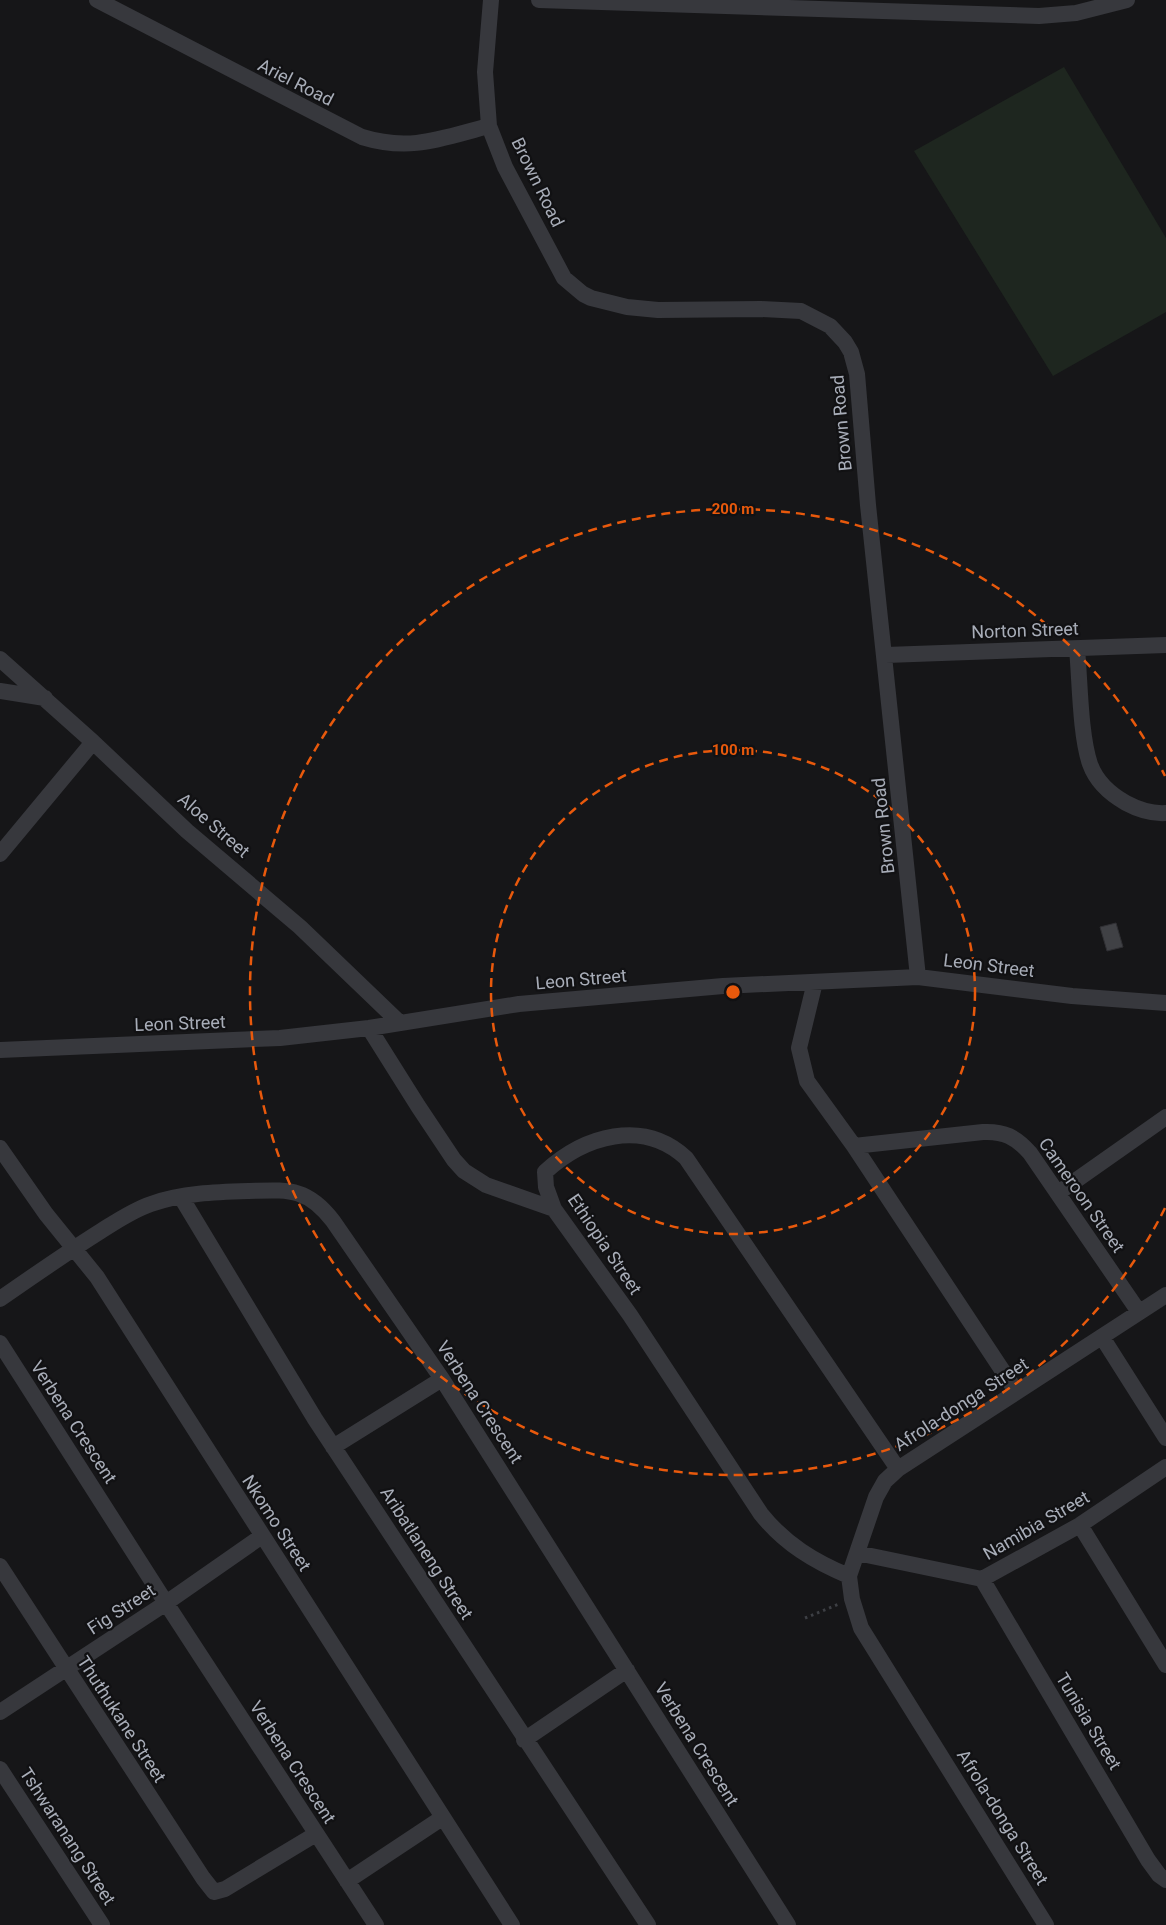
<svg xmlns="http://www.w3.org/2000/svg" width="1166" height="1925" font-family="Roboto,sans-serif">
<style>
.green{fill:#1e261f}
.building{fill:#404145;stroke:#303034}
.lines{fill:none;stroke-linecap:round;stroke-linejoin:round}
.path{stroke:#3d3f44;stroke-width:3;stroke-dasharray:2.5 4;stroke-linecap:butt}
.minor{stroke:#37383d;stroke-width:16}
.ring{fill:none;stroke:#e8590c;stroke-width:2.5;stroke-dasharray:9 6}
.labels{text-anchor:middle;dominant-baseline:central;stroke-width:4.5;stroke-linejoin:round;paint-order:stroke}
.street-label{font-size:18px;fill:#a8adb8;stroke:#111113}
.centre{fill:#e8590c;stroke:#111113;stroke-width:2.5}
.ring-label{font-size:15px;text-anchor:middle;font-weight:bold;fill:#e8590c;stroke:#111113;stroke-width:4.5;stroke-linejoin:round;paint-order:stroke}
</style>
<rect width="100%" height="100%" fill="#161618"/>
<path class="green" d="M1064 67 1166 238V312L1053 376 914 151Z"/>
<path class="building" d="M1116 923 1123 947 1107 951 1100 927Z"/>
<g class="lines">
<path class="path" d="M805 1618 839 1604"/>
<path class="minor" d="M97 0 362 137C411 152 442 138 489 126
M491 0 485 72 489 126 505 167 564 278 583 294 591 298 627 307 658 310 761 309 801 311 830 326 845 342 851 352 857 374 868 505 918 977
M539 0 1039 16 1076 13 1127 0
M1077 649C1080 680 1080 735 1090 764 1096 781 1110 794 1126 803 1139 810 1151 814 1166 813
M886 655 1166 645
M0 659 93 742 187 831 300 927 400 1023
M0 691 45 698
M0 854 93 742
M815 982 799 1048 807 1081 854 1146 1016 1391
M369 1028 418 1106 454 1160 464 1171 486 1185 554 1209
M0 1050 280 1038 369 1028 519 1004 723 986 918 977 1072 996 1166 1003
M854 1146 983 1132C1004 1131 1016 1137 1030 1153L1139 1312
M0 1148 46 1214 97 1277 512 1925
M1058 1193 1166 1117
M181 1197 315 1419 648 1925
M0 1299C33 1276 66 1253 101 1231 117 1221 133 1210 151 1204 182 1193 217 1192 249 1191 288 1190 307 1187 333 1221L442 1379 788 1925
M1102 1337 1166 1438
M0 1343 166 1603 376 1925
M333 1447 442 1379
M1080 1525 1166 1665
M857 1553 982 1579 1080 1525 1166 1467
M0 1566 203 1878 214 1892 225 1889 316 1834
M849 1576C815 1562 785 1544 761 1514L630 1315 554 1209 546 1187 545 1172C584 1136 643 1118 686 1158L898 1469
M982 1579 1148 1860 1159 1875 1166 1880
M0 1712 166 1603 262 1536
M524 1740 627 1670
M0 1769 102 1925
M347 1881 442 1818
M1046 1925 861 1628 852 1599 849 1576 876 1497 885 1481 898 1469 1166 1295"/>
</g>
<g class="ring">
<circle cx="733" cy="992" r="242"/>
<path d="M1165 1208A483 483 0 1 1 1165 776"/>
</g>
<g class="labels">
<g class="street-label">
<text transform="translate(296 82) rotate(27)">Ariel Road</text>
<text transform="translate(538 182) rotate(64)">Brown Road</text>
<text transform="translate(841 423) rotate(-95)">Brown Road</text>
<text transform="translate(1025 630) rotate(-2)">Norton Street</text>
<text transform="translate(214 825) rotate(41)">Aloe Street</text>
<text transform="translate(883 826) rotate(-96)">Brown Road</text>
<text transform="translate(989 965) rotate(7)">Leon Street</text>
<text transform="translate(581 979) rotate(-5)">Leon Street</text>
<text transform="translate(180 1023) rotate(-2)">Leon Street</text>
<text transform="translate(1082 1195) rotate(55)">Cameroon Street</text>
<text transform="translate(605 1244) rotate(56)">Ethiopia Street</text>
<text transform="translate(480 1402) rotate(57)">Verbena Crescent</text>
<text transform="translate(961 1404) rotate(-33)">Afrola-donga Street</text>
<text transform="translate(74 1422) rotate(57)">Verbena Crescent</text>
<text transform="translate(277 1523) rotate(57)">Nkomo Street</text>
<text transform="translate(1036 1525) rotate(-30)">Namibia Street</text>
<text transform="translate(427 1553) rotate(57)">Aribatlaneng Street</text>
<text transform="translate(121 1609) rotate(-33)">Fig Street</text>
<text transform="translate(122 1719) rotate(57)">Thuthukane Street</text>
<text transform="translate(1089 1721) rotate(59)">Tunisia Street</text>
<text transform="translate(697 1744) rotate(58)">Verbena Crescent</text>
<text transform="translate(293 1762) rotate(57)">Verbena Crescent</text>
<text transform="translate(1003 1817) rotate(58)">Afrola-donga Street</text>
<text transform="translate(68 1836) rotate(57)">Tshwaranang Street</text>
</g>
</g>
<circle cx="733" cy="992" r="8" class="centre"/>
<g class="ring-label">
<text x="733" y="514">200 m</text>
<text x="733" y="755">100 m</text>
</g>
</svg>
